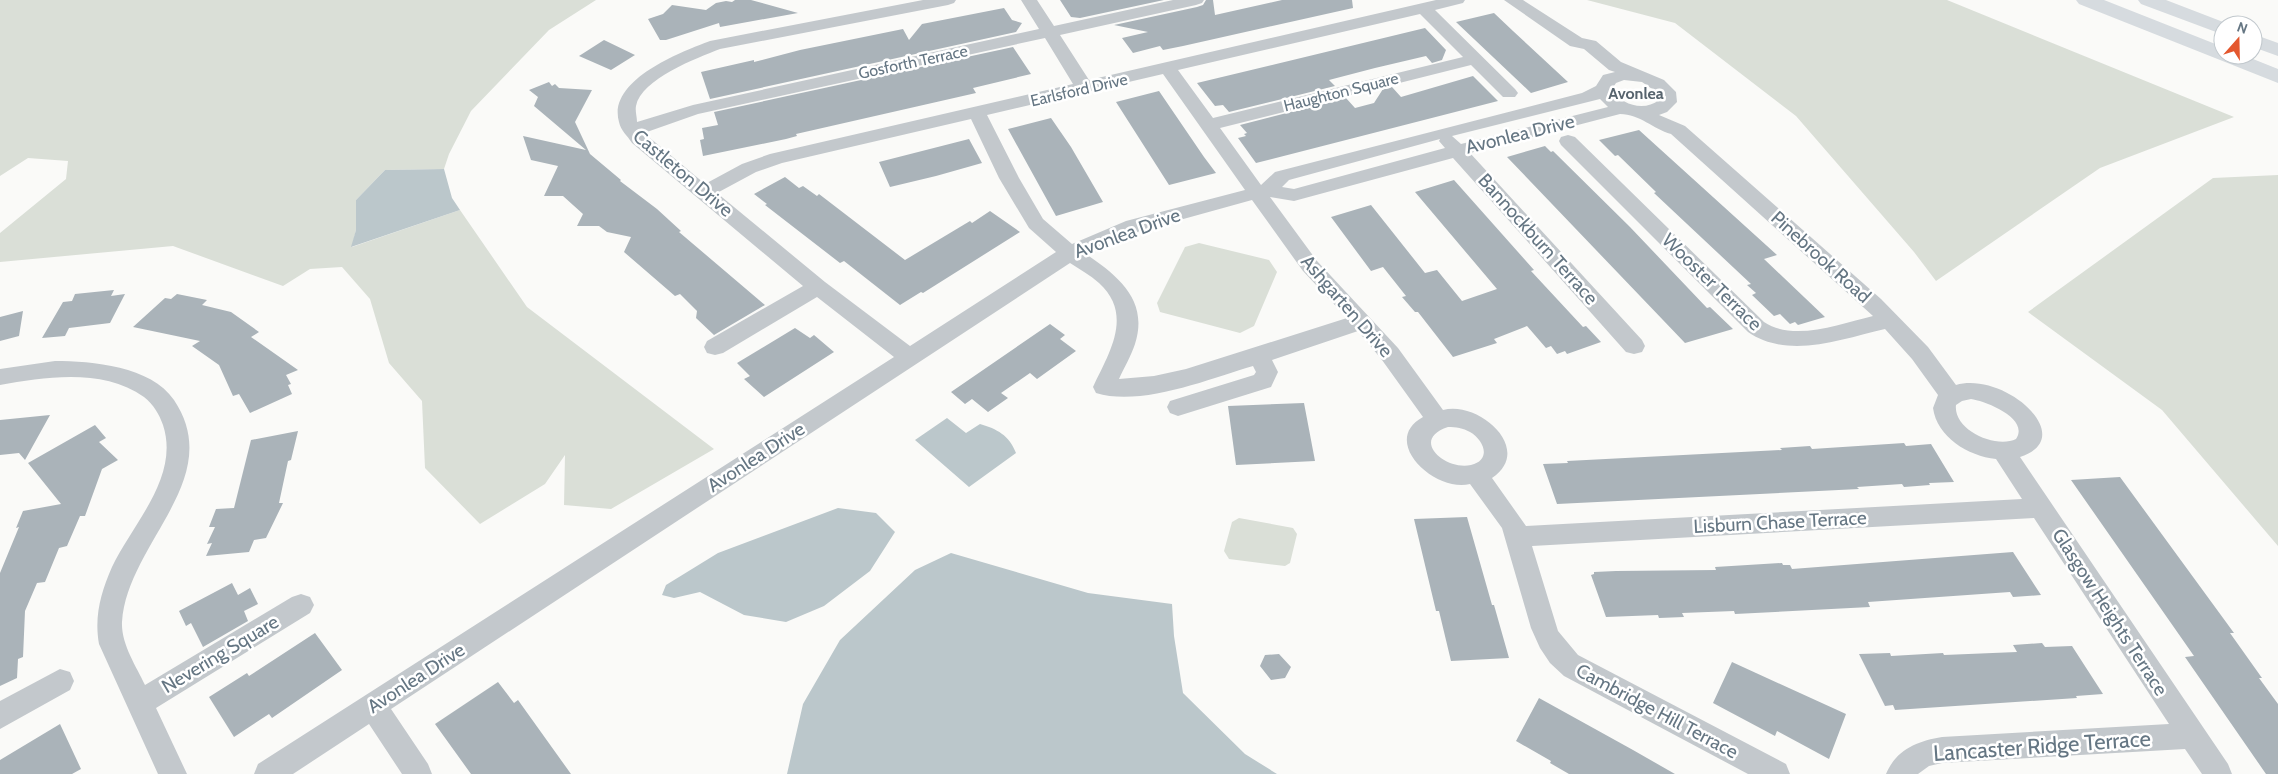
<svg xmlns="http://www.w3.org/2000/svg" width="2278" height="774" font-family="Cabin,sans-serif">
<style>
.green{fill:#dadfd7}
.water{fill:#bbc7cb}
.building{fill:#aab3b9}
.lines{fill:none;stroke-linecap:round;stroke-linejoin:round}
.minor{fill:#c3c8cc;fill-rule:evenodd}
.major{fill:#d6dbdf;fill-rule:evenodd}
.labels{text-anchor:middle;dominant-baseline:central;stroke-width:5;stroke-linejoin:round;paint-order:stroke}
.far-street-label{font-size:16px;fill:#657683;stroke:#fff}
.far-neighbourhood-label{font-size:16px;font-weight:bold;fill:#57646e;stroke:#fff}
.street-label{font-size:19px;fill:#657683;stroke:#fff}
.near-street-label{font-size:22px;fill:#657683;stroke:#fff}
</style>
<rect width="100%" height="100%" fill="#fafaf8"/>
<path class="green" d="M0 0H596L549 30 471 111 449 154 444 169 385 170 356 200V230L352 247 460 210 527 307 714 449 611 509 564 505 565 455 545 484 480 524 425 468 422 401 389 363 370 299 342 267 310 269 283 286 173 246 0 262V233L66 179 68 161 28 158 0 176Z
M1587 0H1947L2234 117 2100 168 1936 281 1914 252 1796 116 1675 23Z
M2278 175V546L2162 410 2028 312 2213 178Z
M1199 243 1269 260 1277 272 1254 326 1240 333 1160 312 1157 303 1185 247Z
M1239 518 1293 528 1297 534 1290 563 1285 566 1229 559 1224 551 1232 522Z"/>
<path class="water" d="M444 169 452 198 460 210 351 247 356 230V200L385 170Z
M947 418 966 433 980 424C997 429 1009 435 1016 453L969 487 915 440Z
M838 508 876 513 895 532 870 571 824 606 786 622 744 615 700 592 674 598 662 595 666 585 718 553Z
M951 553 1088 593 1172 604 1174 636 1183 693 1245 754 1277 774H787L803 704 840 640 915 570Z"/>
<path class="building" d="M735 0H751L798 13 720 27 719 23 666 40H660L648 19 663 14 672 5 706 10 716 3 726 1 732 2Z
M1060 0H1164L1080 18 1071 17Z
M1206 0H1213L1215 15 1282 0H1352L1353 8 1183 46 1163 50 1160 46 1133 53 1122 38 1148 32 1114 25 1197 7 1203 5Z
M1004 8 1012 20 1022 23 1016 32 710 99 701 72 754 60V62L800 50 903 29 909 40 922 24Z
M1494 13 1513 31 1568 82 1531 93 1456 22Z
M1425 28 1446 50 1442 60 1432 63 1426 56 1375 68 1329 80 1335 86 1229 112 1223 105 1215 106 1197 83Z
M604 40 635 55 611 70 579 56Z
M1013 47 1031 74 973 88 976 93 796 134 797 136 786 139 703 156 700 140 704 139 702 128 718 125 714 112Z
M1473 76 1498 101 1256 163 1238 138 1246 136 1244 134 1247 133 1240 125 1346 98 1355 108 1374 103 1383 89 1392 87 1401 97Z
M549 82 552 86 555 84 559 88 592 90 575 122 590 154 621 180 620 181 657 209 681 231 679 232 765 305 714 335 696 318 697 311 680 294 675 296 624 252 631 237 607 232 599 226H577L583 214 563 196H544L558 166 531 160 523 136 586 150 534 106 538 97 529 90Z
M1159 91 1204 157 1216 173 1169 185 1116 102Z
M1051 118 1071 147 1103 202 1056 216 1008 129Z
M1639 130 1777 255 1764 259 1825 317 1798 325 1795 322 1790 324 1780 314 1774 316 1752 295 1756 293 1747 285 1751 284 1654 193 1656 192 1618 155 1615 156 1599 140Z
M969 139 982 163 936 176 890 187 879 162Z
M1545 146 1551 152 1553 151 1630 227 1707 308 1710 307 1733 329 1685 343 1507 157Z
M785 177 799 188 803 186 817 196 819 194 905 260 970 221 972 223 990 211 1020 232 923 293 921 292 900 305 844 261 840 263 765 205 767 204 754 194Z
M1454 180 1534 270 1531 271 1583 327 1586 326 1601 342 1567 354 1565 351 1557 354 1551 346 1546 348 1527 326 1494 339 1497 343 1453 357 1418 312H1415L1402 297 1406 296 1383 267 1371 271 1331 217 1371 205 1425 273 1437 270 1462 301 1497 289 1415 192Z
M114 290 111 296 125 294 110 323 69 328 65 336 42 338 63 302 72 301 75 294Z
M177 294 207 300 202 305 231 312 259 332 251 337 298 370 286 375 291 384 288 385 292 394 250 413 239 394 233 396 219 365 192 346 200 341 133 327 165 298 171 299Z
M23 311 19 336 0 341V317Z
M1050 324 1065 335 1060 339 1076 351 1037 379 1030 373 1001 393 1008 398 988 412 972 399 965 404 951 392Z
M795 328 810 338 814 335 834 352 764 397 744 379 750 376 737 363Z
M1304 403 1315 461 1236 465 1228 406Z
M50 415 25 460 19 453 0 455V420Z
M95 425 106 438 99 442 118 460 102 469 85 516H80L67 546 59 548 45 582 37 583 25 611 23 657 18 659 17 678 0 686V573L19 527 16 528 23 511 61 504 28 463Z
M298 431 291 460 288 461 279 503H283L266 538 254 540 249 552 206 556 212 543 207 544 215 527H209L216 509 234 508 251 440Z
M1904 443 1906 446 1931 444 1954 482 1929 483 1930 485 1904 487 1902 484 1857 487 1859 489 1557 504 1543 464 1568 463 1567 461 1782 450 1780 448 1810 446 1812 449Z
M2120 477 2234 633H2230L2262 678H2259L2278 704V774H2266L2185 657 2194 656 2071 480Z
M1467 517 1492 605H1494L1509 658 1451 661 1439 611H1436L1414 519Z
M2013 552 2041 595 2013 597 2010 592 1868 602 1870 607 1735 614 1734 611 1682 613 1684 617 1659 618 1658 615 1606 617 1591 575 1594 574V572L1616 571 1716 570 1715 567 1782 563 1783 565H1790L1792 569Z
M232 583 238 595 250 588 258 604 244 611 248 621 203 647 191 623 186 626 179 611Z
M315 633 342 670 272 718 269 714 234 737 209 697 247 673 249 676Z
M2042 643 2045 647 2072 646 2103 694 2076 696 2077 698 1895 710 1893 705 1885 706 1859 654 1890 653 1891 656 1943 653 1944 655 2017 652 2013 645Z
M1279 654 1291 667 1285 678 1271 680 1260 666 1265 655Z
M1732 662 1846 714 1829 759 1777 731 1775 736 1713 703Z
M498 682 514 703 518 700 571 774H471L435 724Z
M1539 698 1633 750 1675 774H1569L1550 763 1551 761 1516 741Z
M60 724 81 769 72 774H0V760Z"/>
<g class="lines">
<path class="minor" d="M923 0H956L954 3 948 5 720 49C697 58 641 79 636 106 635 111 637 117 637 122L693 105 1039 29 1021 0H1037L1054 26 1173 0H1204L1202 3 1196 5 1060 35 1089 80 1436 0H1465L1463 3 1435 10 1515 89 1518 93 1515 97H1503L1471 65 1220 128 1261 185 1275 172 1582 93 1596 86 1603 75 1615 72 1609 70 1584 49 1570 46 1504 0H1523L1582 38 1596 41 1621 62 1664 80 1676 92 1677 102 1667 112 1659 115 1685 126 1881 299 1928 347 1956 385C2005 371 2080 438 2020 457L2228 764 2232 774H2202L2185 749 1942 763 1929 766 1918 774H1886C1896 750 1917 741 1942 737L2169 724 2034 518 1532 546 1558 631 1578 655 1786 764 1790 774H1748L1564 676 1550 663 1540 648 1531 628 1502 528 1470 484C1435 493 1379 441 1423 417L1382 360 1358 331 1272 360 1278 372 1271 387 1178 416 1170 413 1167 407 1170 401 1254 375 1256 372 1253 366C1209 379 1141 407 1096 393L1093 387C1109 353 1134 315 1099 283 1090 275 1079 269 1070 263L391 709 428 764 432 774H402L369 724 293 774H254L258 764 894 357 817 297 723 353 715 355 707 353 704 347 707 341 803 286 632 143C627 135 621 131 619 122 607 80 681 52 710 41ZM1420 14 1463 57 1213 118 1178 70ZM1045 38 1073 84 770 154 742 164 705 184 644 133 698 114ZM1163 74 1245 190 1126 221 1072 244 1043 219 1019 178 987 115ZM1624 80 1642 82 1658 93 1659 100C1644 112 1621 105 1612 89L1616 83ZM1600 99 1608 107 1461 144 1452 136ZM1620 114C1640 114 1653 129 1671 134L1873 316C1840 324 1794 342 1764 322L1575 137 1568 135 1561 137 1559 141 1561 145 1748 332C1789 360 1841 339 1885 329L1912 359 1938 395 1933 408C1937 437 1968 456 1996 459L2022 499 1526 526 1492 478C1535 449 1478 400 1443 410L1398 348 1317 261 1270 197 1294 201 1453 158 1626 352 1634 354 1642 352 1645 346 1642 340 1470 153ZM971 119 999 178 1029 228 1056 252 910 346 825 282 717 193 756 172 782 163ZM1440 139 1439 141 1445 148 1294 189 1282 187 1289 180ZM1252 200 1303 271 1347 318 1186 369 1154 376 1119 379C1124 368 1131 356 1135 344 1149 300 1118 276 1086 254L1140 231ZM1971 399C1985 401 2030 418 2016 439 1996 449 1953 430 1956 405L1962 401ZM1448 427C1456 427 1463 428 1470 432 1484 440 1492 460 1471 465 1446 471 1409 440 1448 427Z
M55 361C92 361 151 366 174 400 227 479 127 543 122 622 121 644 136 666 145 685L292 597 301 594 310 597 314 605 310 613 156 708 187 774H158L99 644C94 616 101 592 112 567 133 523 180 477 163 425 159 414 154 405 144 397 103 368 46 377 0 385V369Z
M60 669 70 672 74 681 70 690 0 729V701Z"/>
<path class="major" d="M2076 0H2104L2223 47V55H2243L2278 69V83L2079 4Z
M2138 0H2166L2231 25H2223V34L2216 32 2141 4Z
M2253 34 2278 43V56L2253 47Z"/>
</g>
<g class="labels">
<g class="far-street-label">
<text transform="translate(913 62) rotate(-12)">Gosforth Terrace</text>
<text transform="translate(1079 90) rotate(-13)">Earlsford Drive</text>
<text transform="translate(1341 92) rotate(-14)">Haughton Square</text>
</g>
<g class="far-neighbourhood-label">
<text x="1636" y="93">Avonlea</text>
</g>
<g class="street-label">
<text transform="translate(1520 134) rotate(-14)">Avonlea Drive</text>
<text transform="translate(683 173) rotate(40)">Castleton Drive</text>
<text transform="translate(1127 233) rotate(-20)">Avonlea Drive</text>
<text transform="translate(1538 239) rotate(48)">Bannockburn Terrace</text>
<text transform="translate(1821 257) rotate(42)">Pinebrook Road</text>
<text transform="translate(1712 282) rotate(44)">Wooster Terrace</text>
<text transform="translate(1347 306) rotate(49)">Ashgarten Drive</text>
<text transform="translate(756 457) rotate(-33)">Avonlea Drive</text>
<text transform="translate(1780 522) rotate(-3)">Lisburn Chase Terrace</text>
<text transform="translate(2110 612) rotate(57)">Glasgow Heights Terrace</text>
<text transform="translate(220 654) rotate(-31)">Nevering Square</text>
<text transform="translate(416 678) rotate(-33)">Avonlea Drive</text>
<text transform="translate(1657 711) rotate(28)">Cambridge Hill Terrace</text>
</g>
<g class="near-street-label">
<text transform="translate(2042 746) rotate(-4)">Lancaster Ridge Terrace</text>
</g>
</g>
<g transform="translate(2238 40) rotate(20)"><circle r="24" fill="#ffffff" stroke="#c1c8cd"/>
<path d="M0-4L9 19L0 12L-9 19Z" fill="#e4572e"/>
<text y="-8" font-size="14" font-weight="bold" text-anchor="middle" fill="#657683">N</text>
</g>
</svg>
